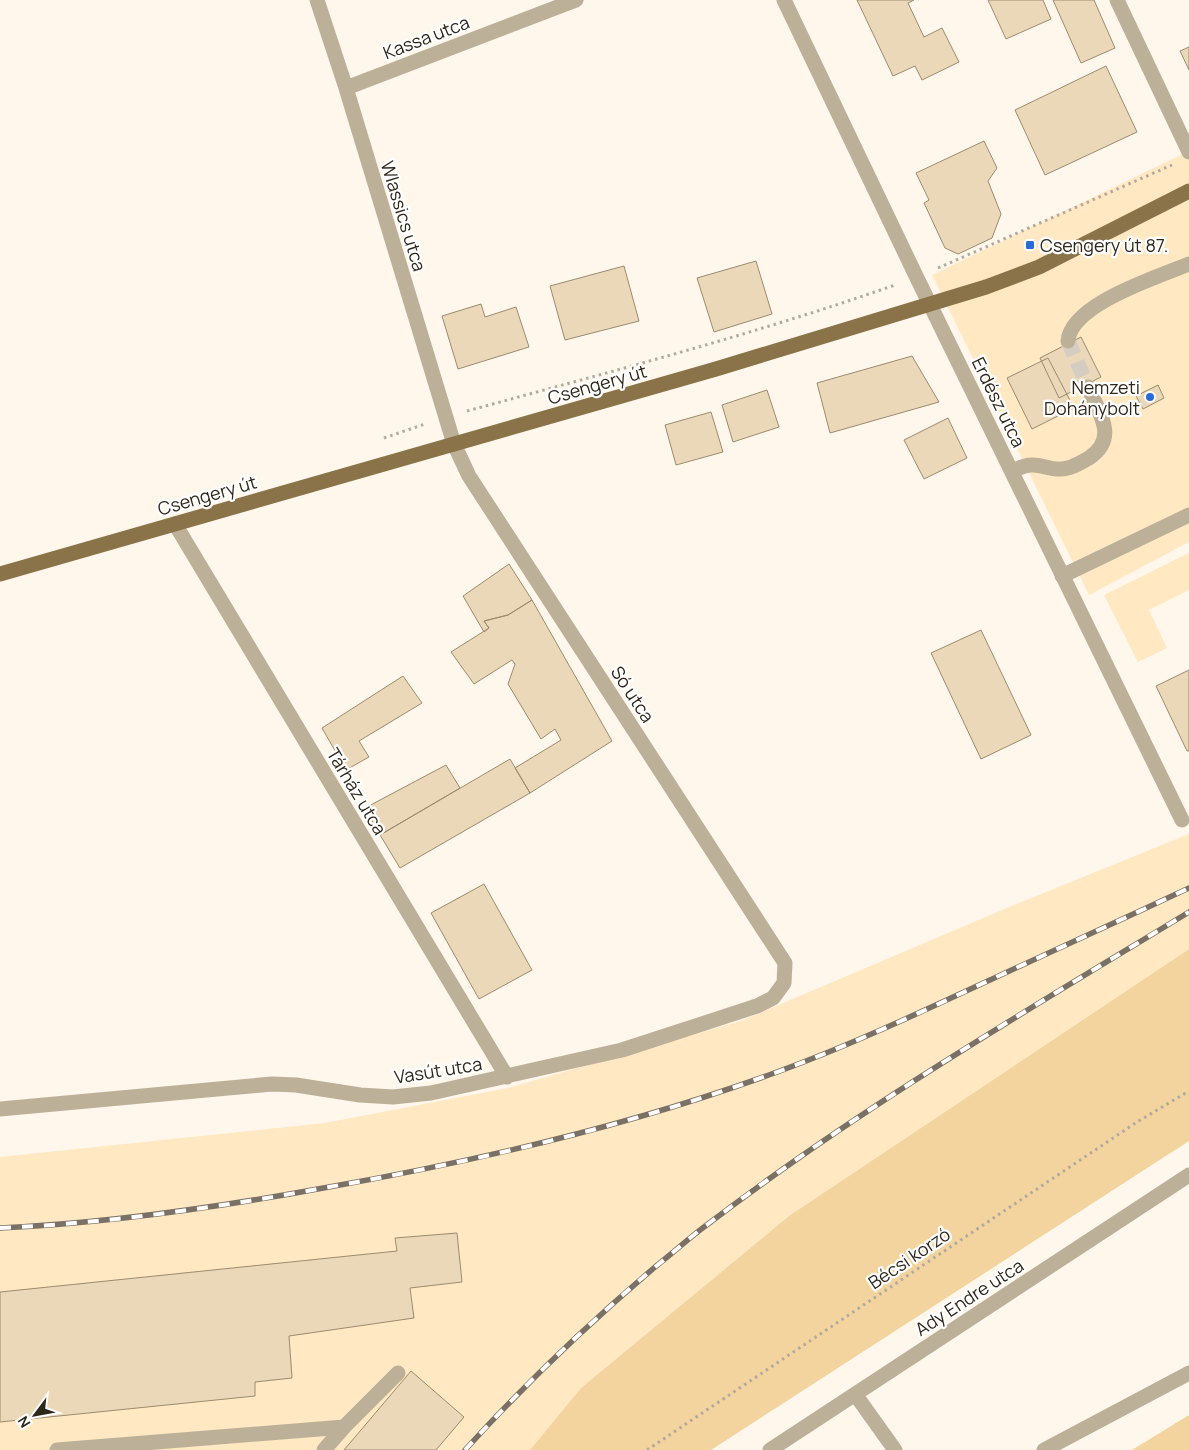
<svg xmlns="http://www.w3.org/2000/svg" width="1189" height="1450" font-family="Manrope,sans-serif">
<style>
.built{fill:#ffe8c2}
.green{fill:#f3d39e}
.building{fill:#ead8b9;stroke:#9c8b6e}
.lines{fill:none;stroke-linecap:round;stroke-linejoin:round}
.minor-tunnel{stroke:#d5cdc2;stroke-width:15;stroke-dasharray:15 8;stroke-linecap:butt}
.path{stroke:#b2aa9f;stroke-width:3;stroke-dasharray:2.5 4;stroke-linecap:butt}
.minor{stroke:#bdb099;stroke-width:15}
.major{stroke:#8b7349;stroke-width:15}
.rail-casing{stroke:#797166;stroke-width:5.5}
.rail{stroke:#fff;stroke-width:4;stroke-dasharray:11;stroke-linecap:butt}
.poi-dot{fill:#2a6ad7;stroke:#fff;stroke-width:2}
.labels{text-anchor:middle;dominant-baseline:central;stroke-width:4.5;stroke-linejoin:round;paint-order:stroke}
.street-label{font-size:18px;fill:#2e271c;stroke:#fff}
.poi-label{font-size:18px;fill:#2e271c;stroke:#fff;text-anchor:start}
</style>
<rect width="100%" height="100%" fill="#fff7eb"/>
<path class="built" d="M1189 151V542L1089 595 932 275Z
M1189 553V590L1149 610 1167 648 1138 662 1104 595Z
M1189 834V949L789 1216 581 1388 530 1450H0V1157L325 1123 508 1088 741 1021 1014 905Z"/>
<path class="green" d="M1189 949V1141L711 1450H530L581 1388 789 1216Z
M1189 1415V1450H1132Z"/>
<path class="building" d="M857 0H914L908 3 924 37 942 28 959 62 922 80 915 66 893 76Z
M988 0H1043L1051 19 1006 39Z
M1053 0H1094L1115 48 1081 63Z
M1189 47V70L1180 51Z
M1106 66 1137 132 1045 175 1015 110Z
M984 141 997 168 988 181 1001 214 992 238 958 254 945 248 924 203 929 200 916 173Z
M756 261 772 314 714 332 697 278Z
M624 266 639 321 565 340 550 286Z
M481 304 485 317 516 307 529 347 458 369 442 316Z
M1081 337 1101 377 1059 398 1040 358Z
M912 356 939 402 830 433 817 383Z
M1048 358 1074 408 1032 429 1007 378Z
M1158 385 1164 398 1143 409 1136 396Z
M767 390 779 427 733 442 722 405Z
M711 412 723 452 676 465 665 425Z
M948 418 967 458 924 479 904 440Z
M509 564 532 600 508 615 484 621 489 628 484 632 463 596Z
M532 600 612 741 530 793 515 768 561 740 555 729 541 739 508 684 515 664 512 660 474 684 451 652 489 628 484 621 508 615Z
M981 630 1031 735 981 759 931 653Z
M1189 670V751H1187L1156 686Z
M403 676 422 703 359 741 369 757 346 770 322 728Z
M510 759 530 793 400 868 380 835Z
M446 765 460 788 380 835 365 808Z
M484 884 532 970 479 999 431 913Z
M457 1233 462 1282 410 1288 414 1318 289 1336 292 1378 255 1382V1396L0 1422V1292L397 1251 395 1238Z
M411 1371 464 1417 436 1450H344Z"/>
<g class="lines">
<path class="minor-tunnel" d="M1068 341 1088 387"/>
<path class="path" d="M938 268 1172 165
M467 411C610 372 755 334 895 285
M384 438 425 424
M647 1450 1137 1122 1189 1091"/>
<path class="minor" d="M784 0 917 278 1182 820
M1117 0 1189 152
M346 88 576 0
M1068 341C1071 304 1158 277 1189 264
M1012 471C1018 469 1024 465 1031 465 1041 464 1050 470 1061 469 1071 469 1080 463 1089 458 1119 438 1099 413 1088 387
M175 524 507 1077
M1062 576 1189 515
M0 1109 272 1084 296 1085 360 1095 393 1097 431 1093 622 1050 757 1006 773 998 784 983 785 963 469 476 454 444 346 88 317 0
M855 1394 895 1450
M57 1450 344 1427
M324 1450 344 1427 398 1373
M770 1450 1189 1175
M1044 1450 1189 1373"/>
<path class="major" d="M0 574 716 369 986 287 1039 267 1189 191"/>
<defs>
<path id="rail" d="M0 1228C111 1223 220 1207 329 1187 477 1161 624 1127 766 1076 842 1049 917 1014 990 980 1057 949 1123 919 1189 888
M465 1450C524 1385 588 1324 655 1267 673 1253 690 1237 708 1224 860 1108 1026 1011 1189 912"/>
</defs>
<use href="#rail" class="rail-casing"/>
<use href="#rail" class="rail"/>
</g>
<g class="poi-dot">
<rect x="1025" y="240" width="10" height="10" rx="2.5"/>
<circle cx="1150" cy="397" r="5"/>
</g>
<g class="labels">
<g class="street-label">
<text transform="translate(426 37) rotate(-21)">Kassa utca</text>
<text transform="translate(404 216) rotate(73)">Wlassics utca</text>
<text transform="translate(597 384) rotate(-16)">Csengery út</text>
<text transform="translate(999 402) rotate(64)">Erdész utca</text>
<text transform="translate(207 495) rotate(-16)">Csengery út</text>
<text transform="translate(633 694) rotate(57)">Só utca</text>
<text transform="translate(357 791) rotate(59)">Tárház utca</text>
<text transform="translate(438 1070) rotate(-9)">Vasút utca</text>
<text transform="translate(909 1258) rotate(-34)">Bécsi korzó</text>
<text transform="translate(969 1297) rotate(-33)">Ady Endre utca</text>
</g>
<g class="poi-label">
<text x="1040" y="245">Csengery út 87.</text>
<text x="1140" y="387" text-anchor="end">Nemzeti<tspan x="1140" dy="21">Dohánybolt</tspan></text>
</g>
</g>
<g transform="translate(35 1415) rotate(238)" stroke="#ffffff" stroke-width="4" paint-order="stroke">
<path d="M0-4L9 19L0 12L-9 19Z" fill="#2e271c"/>
<text y="-8" font-size="14" font-weight="bold" text-anchor="middle" fill="#2e271c">N</text>
</g>
</svg>
